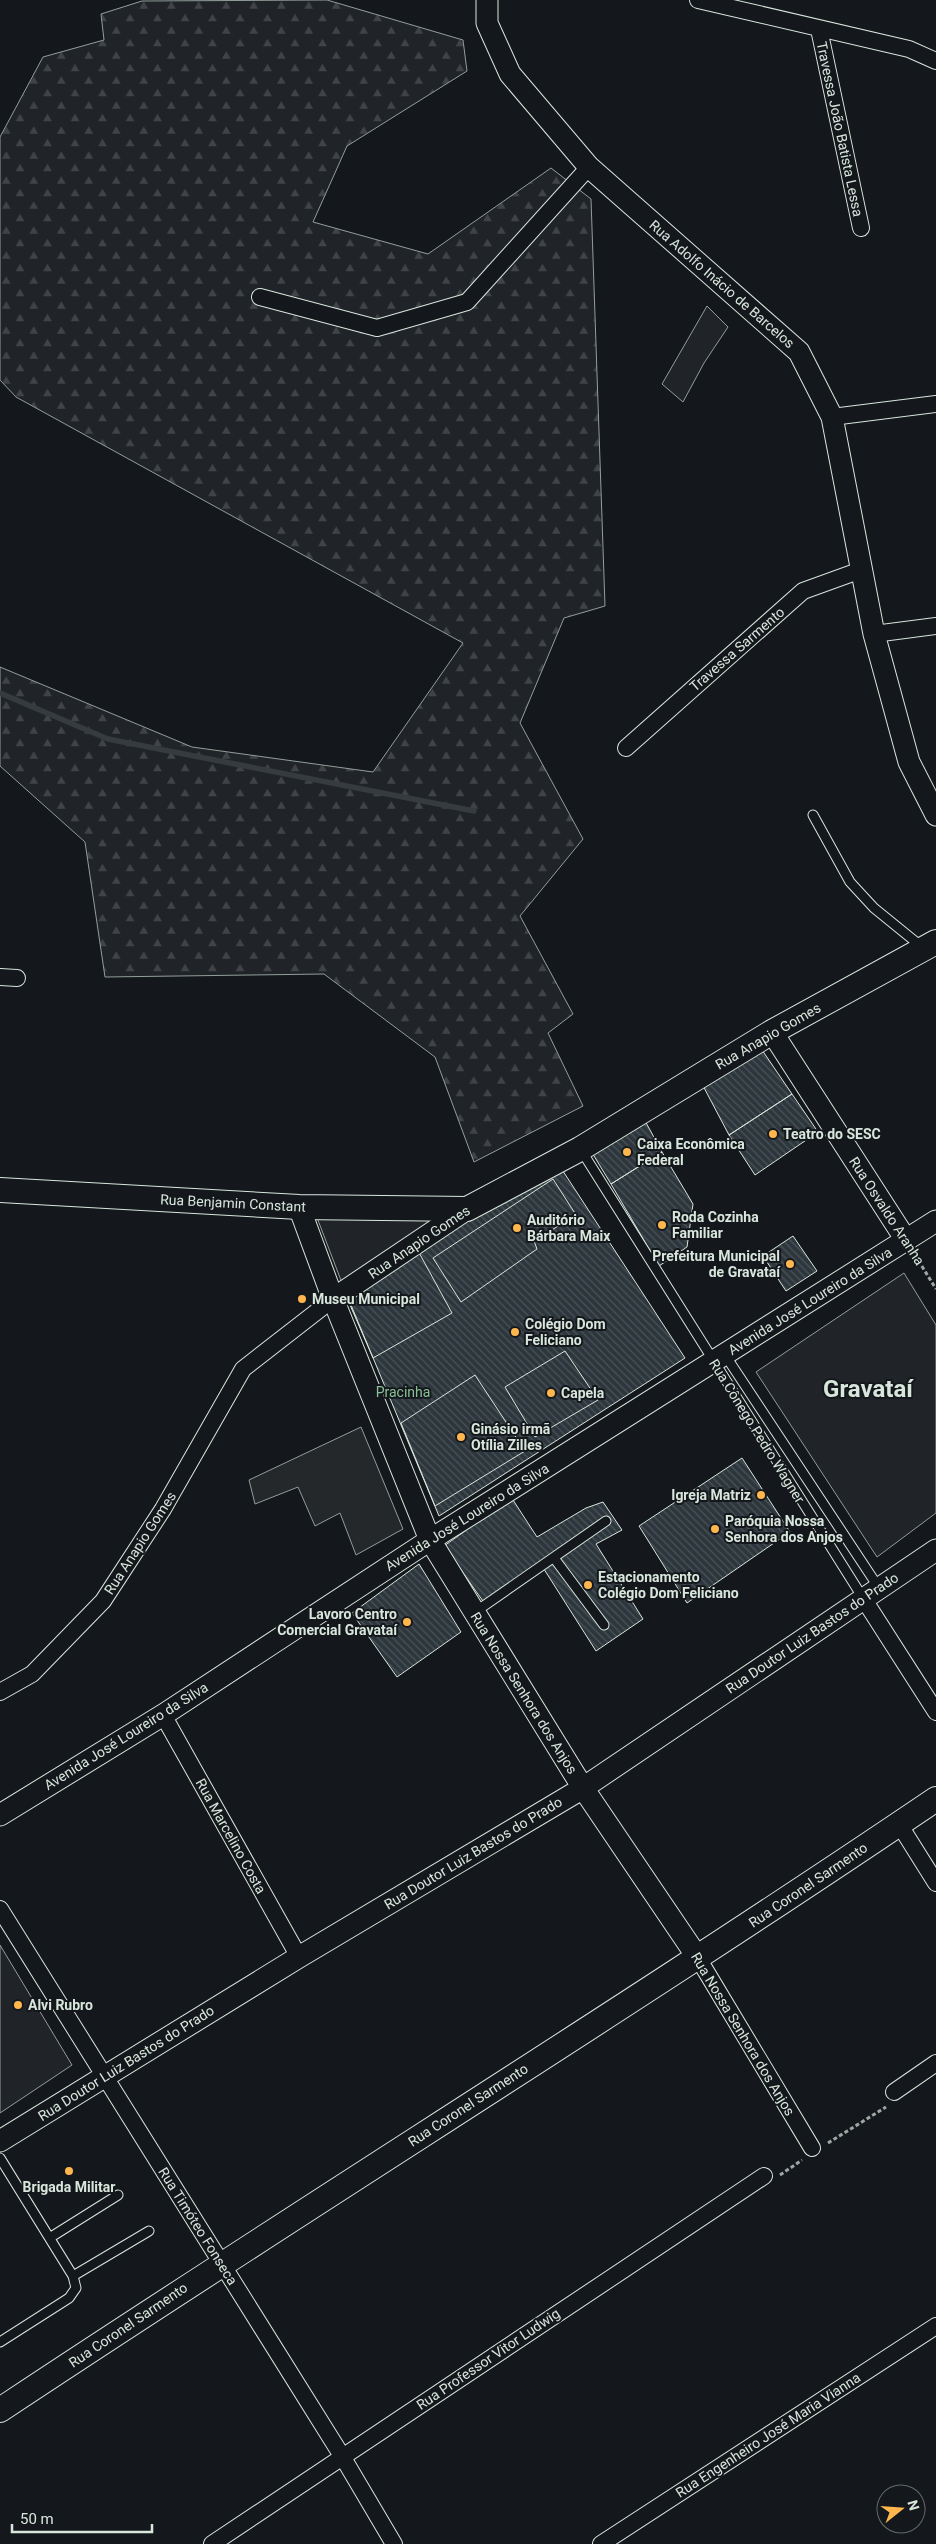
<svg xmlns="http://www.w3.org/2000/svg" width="936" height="2544" font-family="Roboto,sans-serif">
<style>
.forest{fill:url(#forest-firs);stroke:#939e99}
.green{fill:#202428;stroke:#939e99}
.parking{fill:#24282b;stroke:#939e99}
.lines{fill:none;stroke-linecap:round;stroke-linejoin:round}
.stream{stroke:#363b3e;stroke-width:5.5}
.building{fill:url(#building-back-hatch);stroke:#d8e6dc}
.service-casing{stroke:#d8e6dc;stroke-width:11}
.minor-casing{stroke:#d8e6dc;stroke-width:18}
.tertiary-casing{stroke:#d8e6dc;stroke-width:23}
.secondary-casing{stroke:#d8e6dc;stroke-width:26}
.path{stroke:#9da8a2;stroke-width:3;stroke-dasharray:4 2.5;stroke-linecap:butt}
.service{stroke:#14181c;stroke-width:9}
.minor{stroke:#14181c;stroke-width:16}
.tertiary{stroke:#14181c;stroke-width:21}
.secondary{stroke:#14181c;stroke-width:24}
.poi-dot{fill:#ffb74d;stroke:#14181c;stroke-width:2}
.labels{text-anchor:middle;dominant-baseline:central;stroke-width:4;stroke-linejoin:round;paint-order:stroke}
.street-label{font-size:14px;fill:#d8e6dc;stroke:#14181c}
.poi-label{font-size:14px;font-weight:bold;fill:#d8e6dc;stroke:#14181c;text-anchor:start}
.park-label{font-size:14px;fill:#8ac095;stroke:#14181c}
.town-label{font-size:24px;font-weight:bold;fill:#d8e6dc;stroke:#14181c}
</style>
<defs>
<pattern id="forest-firs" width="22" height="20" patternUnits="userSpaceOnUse" patternTransform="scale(1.25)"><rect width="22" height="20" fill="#202428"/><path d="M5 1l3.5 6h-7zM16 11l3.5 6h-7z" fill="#404447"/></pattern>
<pattern id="building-back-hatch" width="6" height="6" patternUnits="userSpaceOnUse" patternTransform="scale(1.25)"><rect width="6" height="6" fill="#2c363c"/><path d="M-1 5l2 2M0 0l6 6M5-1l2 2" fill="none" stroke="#4a5358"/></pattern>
</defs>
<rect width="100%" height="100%" fill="#14181c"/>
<path class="forest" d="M327 0 463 40 467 71 347 146 313 222 428 254 551 168 591 199 605 606 564 618 520 723 583 839 520 916 573 1014 548 1033 583 1106 474 1162 435 1057 324 974 105 977 85 842 0 766V667L192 747 373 772 463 643 16 397 0 380V137L43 57 104 40 101 14 142 1Z"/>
<path class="green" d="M707 306 728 327 704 363 683 402 662 384Z
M316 1215 441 1217 342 1283Z
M904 1273 936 1325V1513L877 1557 756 1372Z
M0 1945 72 2065 0 2113Z"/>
<path class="parking" d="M361 1427 403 1529 356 1555 340 1513 315 1526 298 1487 255 1504 249 1480Z"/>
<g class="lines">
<path class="stream" d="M0 693 108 739 474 811"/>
</g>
<path class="building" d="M760 1047 792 1094 729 1135 701 1082Z
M792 1094 818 1132 755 1175 729 1135Z
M644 1119 662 1152 611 1184 591 1151Z
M662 1152 693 1204 687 1247 659 1266 611 1184Z
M559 1165 685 1358 439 1516 346 1293Z
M553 1179 576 1215 534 1241 537 1249 461 1302 433 1258Z
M793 1236 817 1271 786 1291 763 1256Z
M417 1249 452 1313 373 1358 350 1305 354 1293Z
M565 1351 598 1400 535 1437 505 1387Z
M475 1375 525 1451 435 1506 401 1423Z
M742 1458 790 1532 687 1603 639 1526Z
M513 1500 537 1537 586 1508 603 1502 622 1530 596 1544 643 1619 596 1651 542 1566 485 1604 444 1546 503 1504Z
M419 1564 461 1632 397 1677 352 1613Z"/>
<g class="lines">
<defs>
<path id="service" d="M813 815 850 882 874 908 922 947
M581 1150 863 1598
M725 1355 879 1588
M554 1558 604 1625
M475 1612 606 1521
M0 2158 73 2276 76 2288 69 2298 0 2342
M51 2237 118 2195
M73 2276 149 2231"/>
<path id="minor" d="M698 0 909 49 936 61
M819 29 861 228
M260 297 377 328 467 302 589 167
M832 417 936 404
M874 634 936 626
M626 748 803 591 861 570
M0 977 17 978
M863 1598 936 1712
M0 1692 32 1674 103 1601 163 1509 243 1369 333 1299
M163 1715 299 1957
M899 1824 936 1883
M0 1909 342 2456 394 2544
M698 1958 812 2148
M894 2092 936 2063
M212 2544 764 2176
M601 2544 936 2326"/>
<path id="tertiary" d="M487 0V23L510 74 589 167 799 352 832 417 874 634 909 762 936 815
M772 1032 906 1240
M299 1207 333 1299 430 1540 583 1788 698 1958
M333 1299 467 1209
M0 1815 163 1715 430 1540 936 1221
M0 2141 299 1957 583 1788 936 1550"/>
<path id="secondary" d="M0 1190 299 1207 467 1209 580 1149 772 1032 936 942
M0 2410C310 2204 627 2008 936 1799"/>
</defs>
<use href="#service" class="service-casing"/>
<use href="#minor" class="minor-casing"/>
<use href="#tertiary" class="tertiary-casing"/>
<use href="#secondary" class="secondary-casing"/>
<path class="path" d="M915 1255 936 1289
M828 2143 886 2107
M780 2175 802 2160"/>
<use href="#service" class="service"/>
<use href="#minor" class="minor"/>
<use href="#tertiary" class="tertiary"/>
<use href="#secondary" class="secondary"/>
</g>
<g class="poi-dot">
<circle cx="773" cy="1134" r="5"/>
<circle cx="627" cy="1152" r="5"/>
<circle cx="662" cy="1225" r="5"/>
<circle cx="517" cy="1228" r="5"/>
<circle cx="790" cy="1264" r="5"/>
<circle cx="302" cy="1299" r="5"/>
<circle cx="515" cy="1332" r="5"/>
<circle cx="551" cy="1393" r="5"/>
<circle cx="461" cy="1437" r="5"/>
<circle cx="761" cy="1495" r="5"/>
<circle cx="715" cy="1529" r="5"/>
<circle cx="588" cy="1585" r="5"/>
<circle cx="407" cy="1622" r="5"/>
<circle cx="18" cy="2005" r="5"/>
<circle cx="69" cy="2171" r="5"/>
</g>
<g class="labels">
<g class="street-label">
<text transform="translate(840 129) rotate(78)">Travessa João Batista Lessa</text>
<text transform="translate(722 284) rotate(41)">Rua Adolfo Inácio de Barcelos</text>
<text transform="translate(737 649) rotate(-41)">Travessa Sarmento</text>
<text transform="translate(768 1036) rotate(-30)">Rua Anapio Gomes</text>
<text transform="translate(233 1203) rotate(3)">Rua Benjamin Constant</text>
<text transform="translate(887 1211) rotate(57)">Rua Osvaldo Aranha</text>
<text transform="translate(419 1242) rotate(-34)">Rua Anapio Gomes</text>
<text transform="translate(810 1301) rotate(-32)">Avenida José Loureiro da Silva</text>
<text transform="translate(757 1431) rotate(58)">Rua Cônego Pedro Wagner</text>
<text transform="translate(467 1517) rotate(-32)">Avenida José Loureiro da Silva</text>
<text transform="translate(140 1543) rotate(-57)">Rua Anapio Gomes</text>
<text transform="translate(812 1633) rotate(-34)">Rua Doutor Luiz Bastos do Prado</text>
<text transform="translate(524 1693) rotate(58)">Rua Nossa Senhora dos Anjos</text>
<text transform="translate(126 1736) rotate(-32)">Avenida José Loureiro da Silva</text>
<text transform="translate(231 1836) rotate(61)">Rua Marcelino Costa</text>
<text transform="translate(473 1853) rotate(-31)">Rua Doutor Luiz Bastos do Prado</text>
<text transform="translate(808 1885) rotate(-34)">Rua Coronel Sarmento</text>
<text transform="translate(743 2034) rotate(59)">Rua Nossa Senhora dos Anjos</text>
<text transform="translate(126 2063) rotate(-32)">Rua Doutor Luiz Bastos do Prado</text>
<text transform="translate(468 2105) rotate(-33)">Rua Coronel Sarmento</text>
<text transform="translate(198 2226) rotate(58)">Rua Timóteo Fonseca</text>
<text transform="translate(128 2325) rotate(-34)">Rua Coronel Sarmento</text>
<text transform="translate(488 2359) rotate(-34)">Rua Professor Vitor Ludwig</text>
<text transform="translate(768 2435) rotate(-33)">Rua Engenheiro José Maria Vianna</text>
</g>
<g class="poi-label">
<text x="783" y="1134">Teatro do SESC</text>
<text x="637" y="1144">Caixa Econômica<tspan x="637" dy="16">Federal</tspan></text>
<text x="672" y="1217">Roda Cozinha<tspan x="672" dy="16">Familiar</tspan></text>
<text x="527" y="1220">Auditório<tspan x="527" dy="16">Bárbara Maix</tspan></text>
<text x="780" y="1256" text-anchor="end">Prefeitura Municipal<tspan x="780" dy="16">de Gravataí</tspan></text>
<text x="312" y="1299">Museu Municipal</text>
<text x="525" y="1324">Colégio Dom<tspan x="525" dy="16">Feliciano</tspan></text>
<text x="561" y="1393">Capela</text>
<text x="471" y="1429">Ginásio irmã<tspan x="471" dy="16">Otília Zilles</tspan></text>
<text x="751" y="1495" text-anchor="end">Igreja Matriz</text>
<text x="725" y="1521">Paróquia Nossa<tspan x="725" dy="16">Senhora dos Anjos</tspan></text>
<text x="598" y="1577">Estacionamento<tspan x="598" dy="16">Colégio Dom Feliciano</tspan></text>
<text x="397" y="1614" text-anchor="end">Lavoro Centro<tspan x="397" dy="16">Comercial Gravataí</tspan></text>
<text x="28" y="2005">Alvi Rubro</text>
<text x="69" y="2187" text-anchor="middle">Brigada Militar</text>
</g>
<g class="park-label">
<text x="403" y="1392">Pracinha</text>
</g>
<g class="town-label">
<text x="868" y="1389">Gravataí</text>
</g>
</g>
<g transform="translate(901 2509) rotate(73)"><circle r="24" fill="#14181c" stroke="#626a69"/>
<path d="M0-4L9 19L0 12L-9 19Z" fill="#ffb74d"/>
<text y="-8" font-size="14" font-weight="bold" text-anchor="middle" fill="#d8e6dc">N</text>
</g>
<path d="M12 2524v8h140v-8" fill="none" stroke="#d8e6dc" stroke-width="2.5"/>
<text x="20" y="2524" font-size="15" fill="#d8e6dc" stroke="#14181c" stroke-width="4" paint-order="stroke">50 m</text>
</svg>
